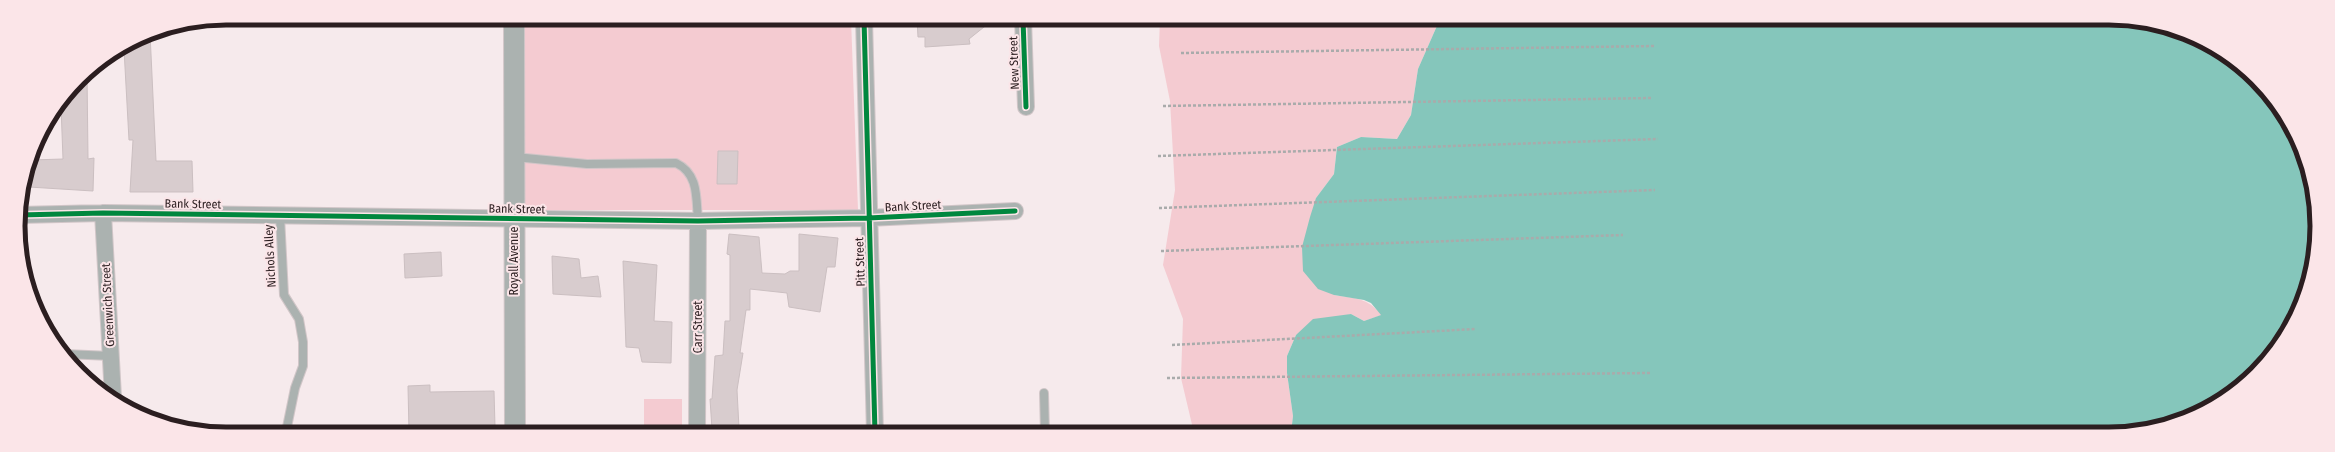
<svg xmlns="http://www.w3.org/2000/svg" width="2335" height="452" font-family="'Fira Sans Condensed',sans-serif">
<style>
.green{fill:#f4cbd1}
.water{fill:#85c6bb}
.building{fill:#d8ccce;stroke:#cbbfc1}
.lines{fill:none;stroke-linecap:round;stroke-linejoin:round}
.service-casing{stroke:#d1c6c8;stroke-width:10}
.minor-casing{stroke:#d1c6c8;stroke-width:18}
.tertiary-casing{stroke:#d1c6c8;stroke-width:22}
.path{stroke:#a9abab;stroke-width:2.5;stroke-dasharray:3 2;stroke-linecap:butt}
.service{stroke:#abb2b0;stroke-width:8}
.minor{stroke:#abb2b0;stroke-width:16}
.tertiary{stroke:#abb2b0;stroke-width:20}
.cycleway-casing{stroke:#fbe5e8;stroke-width:8}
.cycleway{stroke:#00873e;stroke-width:5}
.labels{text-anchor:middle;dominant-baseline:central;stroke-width:4;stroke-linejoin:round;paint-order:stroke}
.street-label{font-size:12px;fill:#2b1e20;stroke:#fbe5e8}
.rim{fill:none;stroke:#2b1e20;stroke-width:5}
</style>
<rect width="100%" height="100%" fill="#f6eaec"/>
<path class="green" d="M525 18 851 19 858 210H524Z
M1160 19H1440L1418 69 1411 115 1397 139 1361 137 1337 147 1334 174 1316 198 1334 295C1357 299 1366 297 1382 315L1364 321 1351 314 1296 335 1287 356V373L1293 416 1291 433H1194L1181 378 1183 319 1163 265 1175 190 1170 101 1159 46Z
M644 399H682V433H644Z"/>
<path class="water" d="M1440 19 2136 20 2213 46 2274 99 2310 172 2315 253 2296 318 2256 373 2201 413 2123 434 1291 433 1293 416 1287 373V356L1296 335 1313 319 1351 314 1364 321 1381 315 1371 303 1364 300 1334 295 1318 289 1303 271 1302 247 1310 217 1316 198 1334 174 1337 147 1361 137 1397 139 1411 115 1418 69Z"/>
<path class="building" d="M917 19H994L969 39 970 44 925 47V37H918Z
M150 33 156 161H192L193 192H130L133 140H129L124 49Z
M87 74 88 159 94 158 93 191 29 187 31 160 63 159 61 106 79 79Z
M718 151H738L737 184H717Z
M729 234 759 237 762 273 785 274 790 271H799V234L838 238 835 267H827L820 312 789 307 787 293 750 289V310H746L740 353H743L737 390 739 428 712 429 710 399H712L715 356 723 355 725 321H730V255L727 254Z
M441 252 442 276 405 278 404 254Z
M552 256 579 259 581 278 598 276 601 297 553 294Z
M623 261 657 265 654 321 672 322 671 363 642 362 639 348 626 347Z
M430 385V392L494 391 495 427H484V432H409L408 386Z"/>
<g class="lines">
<defs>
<path id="service" d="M515 157 587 164 676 163C699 174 696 198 698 221
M280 216 284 295 299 319 303 342V366L295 388 286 432
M65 354 111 356
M1044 393 1045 433"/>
<path id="minor" d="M864 19 875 433
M1023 19 1026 107
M103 213 113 397
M19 215 103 213 698 221 868 218 1015 211
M697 433 698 221"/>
<path id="tertiary" d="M514 18 515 432"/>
</defs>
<use href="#service" class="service-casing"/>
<use href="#minor" class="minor-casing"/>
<use href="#tertiary" class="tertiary-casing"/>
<path class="path" d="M1181 53 1655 46
M1163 106 1652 98
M1158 156 1658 139
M1159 208 1655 190
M1161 251 1623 235
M1172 345 1476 329
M1167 378 1651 373"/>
<use href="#service" class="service"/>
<use href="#minor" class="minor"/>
<use href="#tertiary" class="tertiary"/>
<defs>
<path id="cycleway" d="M864 19 875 433
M1023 19 1026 107
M19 215 103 213 698 221 868 218 1015 211"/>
</defs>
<use href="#cycleway" class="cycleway-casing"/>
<use href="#cycleway" class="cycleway"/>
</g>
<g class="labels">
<g class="street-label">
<text transform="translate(1014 63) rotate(-92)">New Street</text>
<text transform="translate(193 204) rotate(1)">Bank Street</text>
<text transform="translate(913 206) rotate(-3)">Bank Street</text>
<text transform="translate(517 209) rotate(1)">Bank Street</text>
<text transform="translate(270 256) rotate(-93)">Nichols Alley</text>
<text transform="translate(514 261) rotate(-90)">Royall Avenue</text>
<text transform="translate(860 262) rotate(-92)">Pitt Street</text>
<text transform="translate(108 305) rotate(-93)">Greenwich Street</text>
<text transform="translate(698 327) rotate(-90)">Carr Street</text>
</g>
</g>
<path d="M0 0H2335V452H0ZM226 25H2109A201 201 0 0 1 2310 226V226A201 201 0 0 1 2109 427H226A201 201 0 0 1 25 226V226A201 201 0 0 1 226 25Z" fill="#fbe5e8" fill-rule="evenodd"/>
<path class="rim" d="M226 25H2109A201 201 0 0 1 2310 226V226A201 201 0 0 1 2109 427H226A201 201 0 0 1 25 226V226A201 201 0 0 1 226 25Z"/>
</svg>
